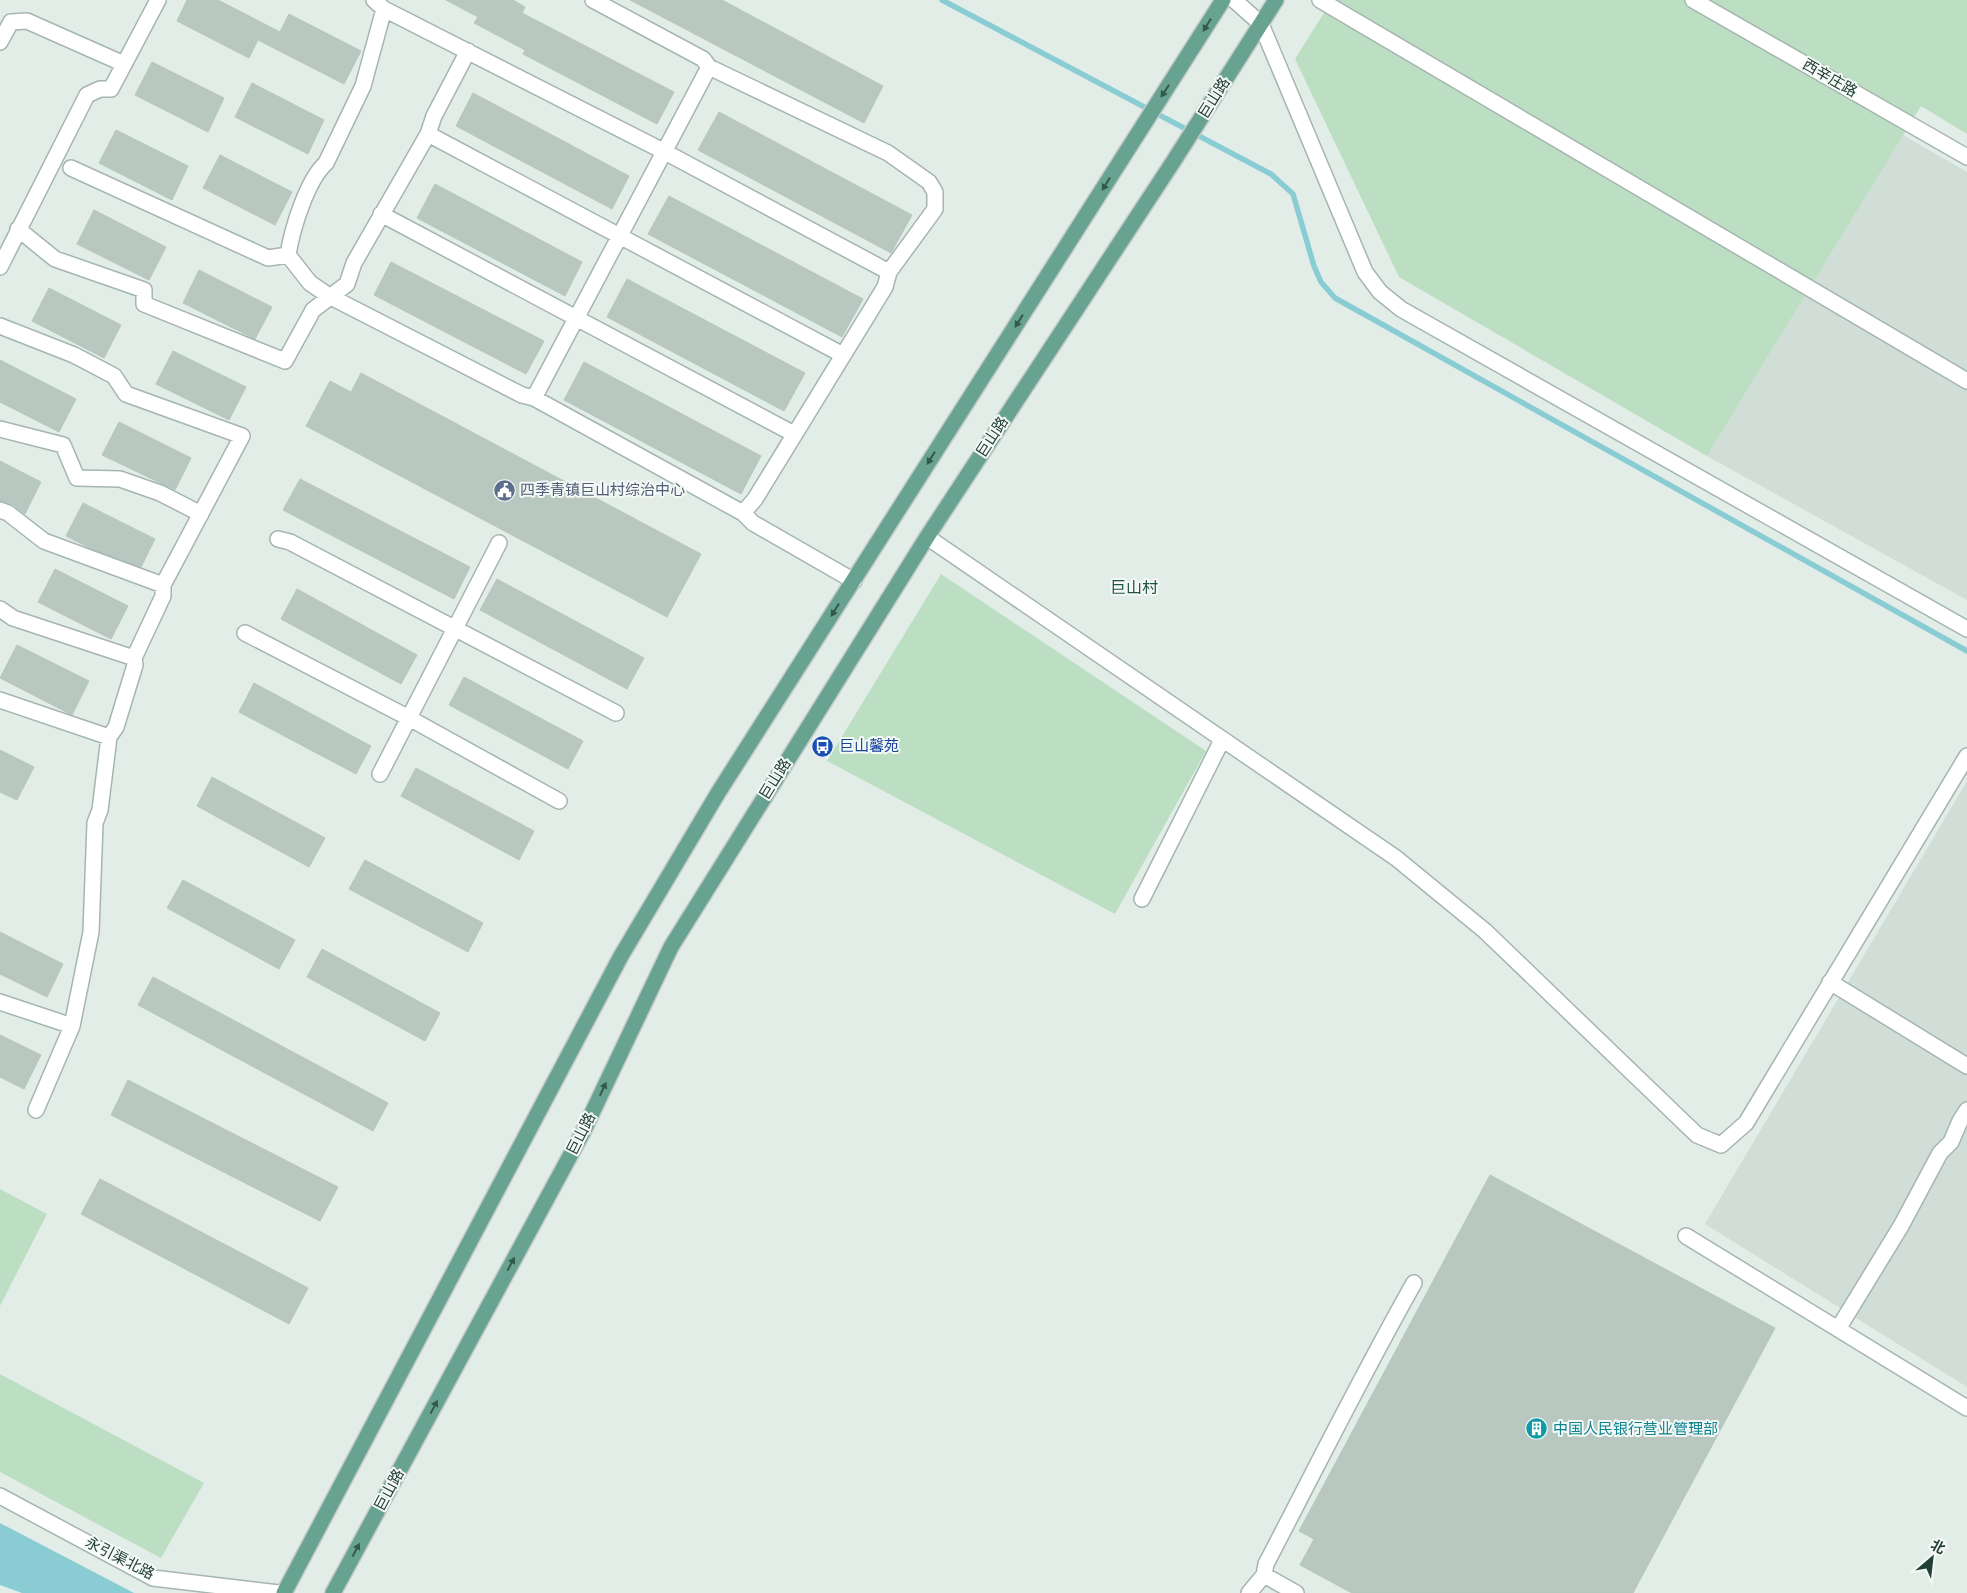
<svg xmlns="http://www.w3.org/2000/svg" width="1967" height="1593" font-family="'Work Sans','Noto Sans SC',sans-serif">
<style>
.built{fill:#d1ddd7}
.green{fill:#bcdfc3}
.water{fill:#8accd3}
.lines{fill:none;stroke-linecap:round;stroke-linejoin:round}
.stream{stroke:#8accd3;stroke-width:5.5}
.building{fill:#b8c8c1;stroke:#b5c7bf}
.minor-casing{stroke:#a5b5af;stroke-width:18}
.tertiary-casing{stroke:#a5b5af;stroke-width:18}
.primary-casing{stroke:#c1c9c6;stroke-width:18}
.minor{stroke:#fff;stroke-width:15}
.tertiary{stroke:#fff;stroke-width:15}
.primary{stroke:#67a390;stroke-width:15}
.oneway{fill:#33584c}
.labels{text-anchor:middle;dominant-baseline:central;stroke-width:4;stroke-linejoin:round;paint-order:stroke}
.street-label{font-size:15px;fill:#223f35;stroke:#f4f9f6}
.service-label{font-size:15px;fill:#4e5e75;stroke:#f4f9f6;text-anchor:start}
.transit-label{font-size:15px;fill:#164399;stroke:#f4f9f6;text-anchor:start}
.culture-label{font-size:15px;fill:#0d838f;stroke:#f4f9f6;text-anchor:start}
.neighbourhood-label{font-size:16px;fill:#1e5242;stroke:#f4f9f6}
</style>
<rect width="100%" height="100%" fill="#e3ede8"/>
<path class="built" d="M1903 135 1967 172V600L1707 456Z
M1967 781V1387L1705 1224Z"/>
<path class="green" d="M1332 0H1967V134L1921 106 1707 456 1399 277 1295 59Z
M941 574 1206 751 1115 914 827 761Z
M0 1189 47 1214 0 1306Z
M0 1374 204 1483 161 1558 0 1472Z"/>
<path class="water" d="M0 1523 134 1593H22L0 1585Z"/>
<g class="lines">
<path class="stream" d="M942 0 1271 174 1293 194 1314 266 1321 282 1335 298 1967 651"/>
</g>
<path class="building" d="M187 0H218L280 32 289 14 361 51 344 84 258 40 249 58 177 21Z
M446 0H513L525 7 522 13 674 92 657 124 523 54 525 50 474 23 478 17Z
M630 0H722L883 86 864 123Z
M152 62 224 98 208 132 135 95Z
M252 83 324 120 308 154 235 117Z
M473 93 629 176 612 209 456 126Z
M719 112 912 215 891 253 698 150Z
M116 130 188 166 172 200 99 163Z
M220 155 292 192 275 225 203 188Z
M435 184 582 262 565 296 417 218Z
M669 196 863 299 842 337 648 234Z
M94 210 166 247 149 280 77 244Z
M391 262 544 341 526 374 374 295Z
M199 270 272 307 255 339 183 303Z
M627 279 805 373 784 411 607 317Z
M49 288 121 325 104 358 32 321Z
M173 351 246 387 229 420 156 384Z
M0 360 76 399 59 432 0 402Z
M584 362 761 456 741 494 564 400Z
M361 373 701 554 667 617 306 426 330 381 351 392Z
M119 422 191 458 175 490 102 455Z
M0 461 41 482 25 514 12 504 0 501Z
M300 479 470 567 454 599 283 510Z
M83 503 155 539 141 567 92 549 66 536Z
M55 569 128 606 111 639 38 602Z
M497 579 644 658 627 689 480 610Z
M297 589 417 655 401 684 281 619Z
M17 645 89 681 72 715 0 678Z
M464 677 583 741 568 769 449 705Z
M254 683 371 746 356 774 239 712Z
M0 750 34 767 17 800 0 792Z
M416 768 534 831 519 860 401 796Z
M212 777 325 838 309 867 197 806Z
M365 860 483 923 468 952 349 889Z
M183 880 295 940 279 969 167 908Z
M0 932 63 964 47 997 0 974Z
M322 949 440 1013 425 1041 307 977Z
M153 977 388 1103 373 1131 138 1005Z
M0 1035 41 1055 24 1089 0 1077Z
M128 1080 338 1187 320 1221 111 1115Z
M1490 1175 1775 1328 1633 1593H1352L1300 1565 1314 1539 1299 1531Z
M100 1179 308 1288 289 1324 81 1214Z"/>
<g class="lines">
<defs>
<path id="minor" d="M374 0 384 9 665 152 889 272
M593 0 703 59 709 67 888 153 929 182 935 192V209L889 272 885 287 755 499 743 513
M1320 0 1967 381
M1693 0 1967 157
M0 42 11 22 27 21 124 64
M428 134 843 355
M71 168 268 258 288 255C292 229 307 180 326 163L363 86 384 9
M381 214 794 434
M18 229 55 259 144 290V304L285 361 313 310 347 284 354 263 428 134 434 116 468 51
M288 255 310 283 329 296 522 395 534 398 743 513 753 523 854 581
M0 267 87 95 100 89H111L158 0
M0 326 74 355 114 376 126 394 242 436 163 585V596L134 658 135 665 116 727 109 737 100 810 95 823 91 932 72 1026 36 1110
M534 398 709 67
M0 429 63 445 77 478 120 479 160 493 201 514
M0 510 8 513 44 541 163 585
M927 537 1396 858 1485 931 1697 1135 1721 1145 1746 1123 1967 756
M278 539 290 542 616 713
M0 609 13 618 134 658
M245 633 409 718 559 801
M0 700 109 737
M380 774 499 543
M1142 899 1222 740
M1830 982 1967 1066
M0 1002 72 1026
M1686 1236 1967 1408
M1838 1329 1901 1226 1940 1153 1951 1142 1960 1121 1967 1110
M0 1496 153 1578 279 1593
M1264 1575 1296 1593
M1249 1593 1264 1575 1266 1564C1315 1470 1362 1375 1414 1283"/>
<path id="tertiary" d="M1234 0 1261 24 1365 272 1380 292 1401 309 1967 629"/>
<path id="primary" d="M284 1593 621 956 718 793 1223 0
M333 1593 583 1132 671 947 927 537 1173 162 1276 0"/>
</defs>
<use href="#minor" class="minor-casing"/>
<use href="#tertiary" class="tertiary-casing"/>
<use href="#primary" class="primary-casing"/>
<use href="#minor" class="minor"/>
<use href="#tertiary" class="tertiary"/>
<use href="#primary" class="primary"/>
</g>
<defs><path id="oneway-solid" d="M-6-.8H1V-3.2L6.5 0L1 3.2V.8H-6Z" transform="scale(1.25)"/></defs>
<g class="oneway">
<use href="#oneway-solid" transform="translate(1207 25) rotate(122)"/>
<use href="#oneway-solid" transform="translate(1165 91) rotate(123)"/>
<use href="#oneway-solid" transform="translate(1106 184) rotate(122)"/>
<use href="#oneway-solid" transform="translate(1019 321) rotate(122)"/>
<use href="#oneway-solid" transform="translate(931 458) rotate(122)"/>
<use href="#oneway-solid" transform="translate(835 610) rotate(122)"/>
<use href="#oneway-solid" transform="translate(603 1089) rotate(-65)"/>
<use href="#oneway-solid" transform="translate(511 1264) rotate(-62)"/>
<use href="#oneway-solid" transform="translate(434 1407) rotate(-62)"/>
<use href="#oneway-solid" transform="translate(356 1550) rotate(-62)"/>
</g>
<defs>
<symbol id="civic-disc" viewBox="-11 -11 22 22"><circle r="9.5" fill="#5c6f8a" stroke="#f4f9f6"/><path d="M-.6-6.5H3V-4.5H.6V-3L4-1V1h2V6H-6V1h2V-1L-.6-3ZM-1.2 2.5V6h2.4V2.5Z" fill="#fff"/></symbol>
<symbol id="bus-disc" viewBox="-11 -11 22 22"><circle r="9.5" fill="#1a4fb4" stroke="#f4f9f6"/><path d="M-5-6H5V4H4V6H2V4H-2V6H-4V4H-5ZM-3.5-4V0h7V-4ZM-3.5 1.2v1.5H-2V1.2ZM2 1.2v1.5H3.5V1.2Z" fill="#fff"/></symbol>
<symbol id="building-disc" viewBox="-11 -11 22 22"><circle r="9.5" fill="#0f9aa8" stroke="#f4f9f6"/><path d="M-4-6H4V6H1V3H-1V6H-4ZM-2.5-4.3h1.7v1.8h-1.7ZM.8-4.3h1.7v1.8H.8ZM-2.5-1h1.7V.8h-1.7ZM.8-1h1.7V.8H.8Z" fill="#fff"/></symbol>
</defs>
<g fill-rule="evenodd">
<use href="#civic-disc" x="492" y="478" width="25" height="25"/>
<use href="#bus-disc" x="810" y="734" width="25" height="25"/>
<use href="#building-disc" x="1524" y="1416" width="25" height="25"/>
</g>
<g class="labels">
<g class="street-label">
<text transform="translate(1830 78) rotate(30)">西辛庄路</text>
<text transform="translate(1214 98) rotate(-58)">巨山路</text>
<text transform="translate(992 437) rotate(-57)">巨山路</text>
<text transform="translate(775 779) rotate(-58)">巨山路</text>
<text transform="translate(581 1134) rotate(-63)">巨山路</text>
<text transform="translate(389 1490) rotate(-62)">巨山路</text>
<text transform="translate(120 1558) rotate(27)">永引渠北路</text>
</g>
<g class="service-label">
<text x="520" y="490">四季青镇巨山村综治中心</text>
</g>
<g class="transit-label">
<text x="839" y="746">巨山馨苑</text>
</g>
<g class="culture-label">
<text x="1553" y="1429">中国人民银行营业管理部</text>
</g>
<g class="neighbourhood-label">
<text x="1134" y="587">巨山村</text>
</g>
</g>
<g transform="translate(1932 1558) rotate(28)" stroke="#f4f9f6" stroke-width="4" paint-order="stroke">
<path d="M0-4L9 19L0 12L-9 19Z" fill="#223f35"/>
<text y="-8" font-size="14" font-weight="bold" text-anchor="middle" fill="#223f35">北</text>
</g>
</svg>
